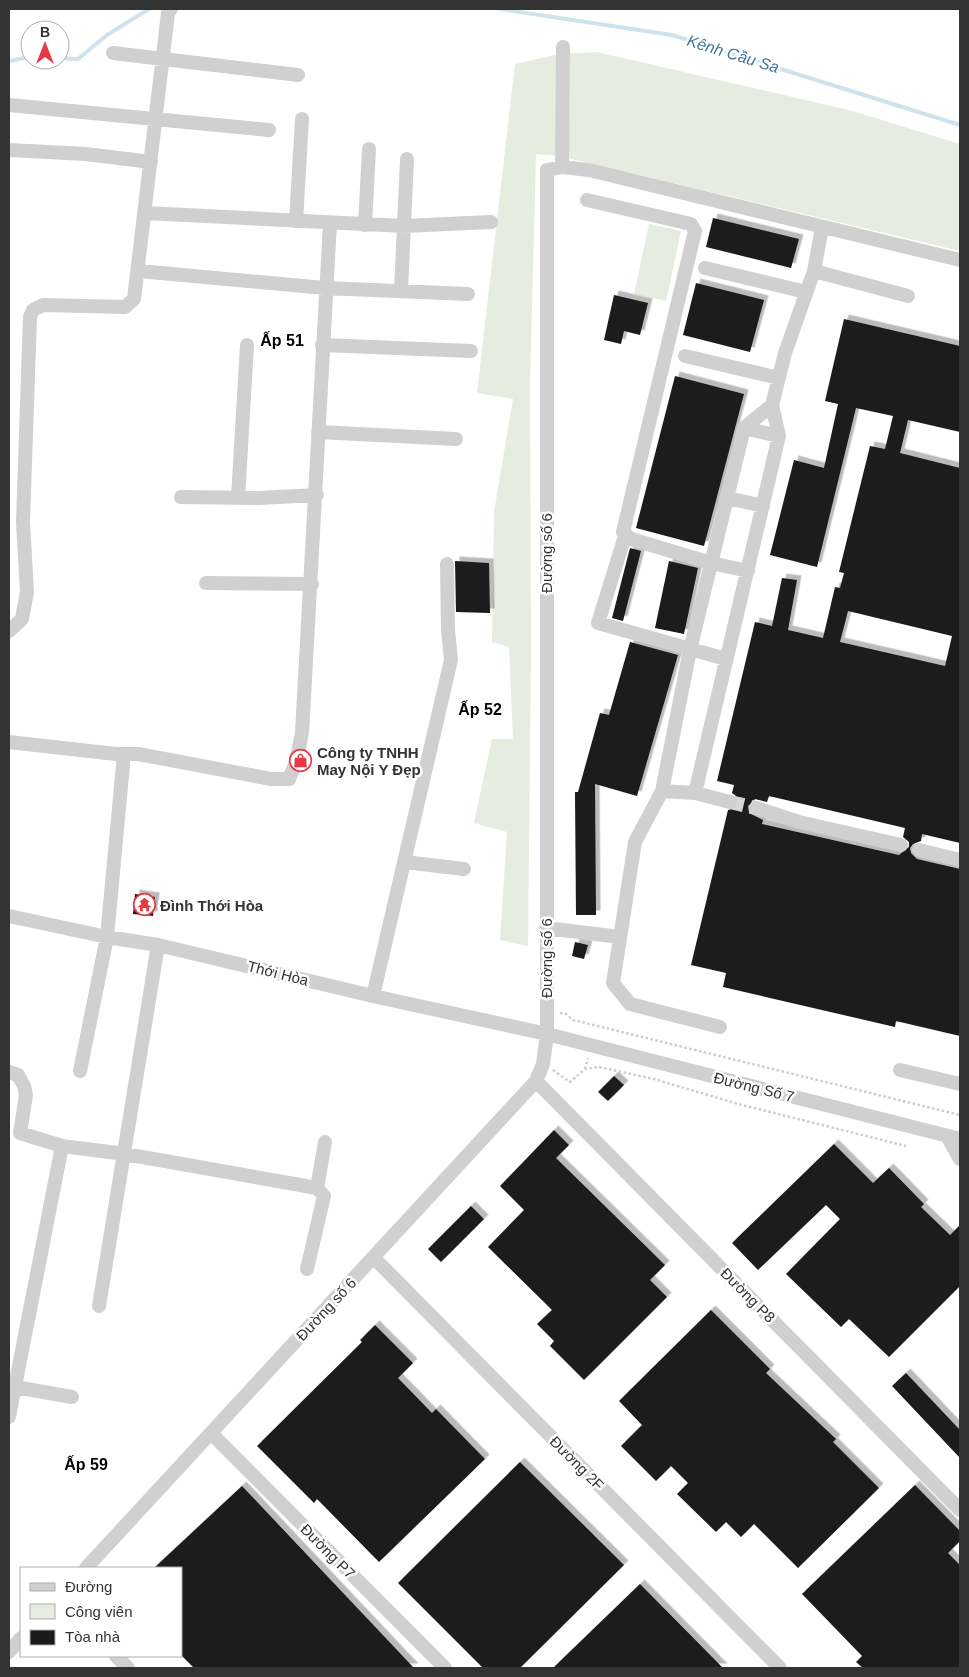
<svg xmlns="http://www.w3.org/2000/svg" width="969" height="1677" font-family="Arial,sans-serif">
<style>
.green{fill:#e6ecdf}
.lines{fill:none;stroke-linecap:round;stroke-linejoin:round}
.stream{stroke:#cfe2ee;stroke-width:4}
.building{fill:#1a1a1a;fill-rule:evenodd;filter:url(#shadow)}
.minor-tunnel{stroke:#d6d6d6;stroke-width:14;stroke-dasharray:14 7;stroke-linecap:butt}
.path{stroke:#cdcdcd;stroke-width:2.5;stroke-dasharray:2.5 2.5;stroke-linecap:butt}
.minor{stroke:#d0d0d0;stroke-width:14}
.labels{text-anchor:middle;dominant-baseline:central;stroke-width:5;stroke-linejoin:round;paint-order:stroke}
.street-label{font-size:15px;fill:#333;stroke:#fff}
.poi-label{font-size:15px;font-weight:bold;fill:#333;stroke:#fff;text-anchor:start}
.water-label{font-size:16px;font-style:italic;fill:#3f7597;stroke:#fff}
.neighbourhood-label{font-size:16px;font-weight:bold;fill:#000;stroke:#fff}
</style>
<defs>
<filter id="shadow"><feDropShadow dx="4.5" dy="-4.5" stdDeviation="0" flood-color="#0004"/></filter>
</defs>
<rect width="100%" height="100%" fill="#fff"/>
<path class="green" d="M597 52 849 110 960 144V251L559 156 536 154 530 384 531 652 528 946 500 940 507 832 474 823 492 739H513L509 647 492 642 494 512 513 399 477 393 515 64 560 54Z
M649 224 681 231 666 301 634 294Z"/>
<g class="lines">
<path class="stream" d="M500 9 672 35 960 125
M60 58 78 59 107 35 149 9
M9 61 30 57"/>
</g>
<path class="building" d="M713 218 799 239 791 268 706 247Z
M696 283 764 300 750 352 683 335Z
M614 295 648 303 640 335 624 331 621 344 604 340Z
M844 319 960 346V432L908 420 900 453 960 468V843L922 834 921 841 913 844 910 848 911 853 917 859 960 869V1036L896 1021 895 1027 723 987 726 973 691 965 728 810 736 808 739 804 736 796 732 793 734 785 717 781 755 622 772 626 782 578 797 580 788 630 823 638 835 587 840 588 844 573 839 572 870 446 885 449 893 416 856 408 817 567 770 555 794 460 824 468 838 404 825 401ZM848 611 952 636 945 666 840 642ZM769 796 905 828 903 837 909 842V847L899 855 762 824 763 820 749 813 748 806 755 799 767 802Z
M675 376 744 394 704 546 636 528Z
M630 548 641 551 623 621 612 618Z
M455 561 489 563 490 613 456 612Z
M669 561 698 568 684 634 655 628Z
M630 642 678 655 637 796 595 784 596 915H576L575 792H578L600 713 609 715Z
M135 894 155 897 153 916 133 914Z
M575 942 588 945 584 959 572 956Z
M614 1076 624 1085 608 1101 598 1092Z
M554 1130 569 1145 556 1158 665 1265 650 1280 667 1297 584 1380 550 1346 554 1341 537 1324 552 1310 488 1247 524 1210 500 1186Z
M834 1144 873 1183 889 1168 924 1204 921 1207 950 1235 960 1225V1286L889 1357 849 1319 841 1327 786 1274 840 1219 826 1205 758 1270 732 1243Z
M471 1206 484 1219 441 1262 428 1249Z
M711 1310 770 1369 766 1373 836 1439 833 1442 879 1488 798 1568 754 1524 741 1537 726 1522 716 1532 677 1494 688 1483 671 1466 656 1481 621 1446 642 1425 619 1401Z
M375 1325 413 1363 398 1378 432 1413 436 1409 485 1459 379 1562 317 1499 314 1503 257 1446 362 1342 360 1340Z
M906 1373 960 1430V1458L892 1386Z
M520 1462 624 1565 520 1668H483L398 1583Z
M915 1485 960 1531V1541L948 1553 960 1565V1668H863L856 1662 862 1656 802 1594Z
M242 1486 414 1668H194L181 1655V1568H154Z
M640 1584 723 1668H553Z"/>
<g class="lines">
<path class="minor-tunnel" d="M730 802 756 808"/>
<path class="path" d="M560 1013 566 1014 573 1020 960 1115
M585 1069 588 1058
M553 1070 570 1082 585 1069 599 1067 654 1079 742 1105 906 1146"/>
<path class="minor" d="M113 53 298 75
M9 105 269 130
M9 150 86 154 151 162
M562 167 563 47
M587 200 691 224 695 231 623 532 631 539 711 563 748 571
M145 213 404 226 491 222
M296 221 302 119
M365 225 369 149
M705 268 806 292
M139 271 325 288 468 294
M814 271 908 296
M401 291 407 159
M322 345 471 351
M685 356 779 378
M744 428 779 436
M318 432 456 439
M181 497 259 498 317 495
M238 498 247 345
M728 498 763 506
M625 536 598 623 726 659
M206 583 312 584
M9 631 22 619 27 592 23 522 30 317 33 310 43 305 125 307 134 299 168 13 171 9
M9 742 116 754H138L271 779H289L296 762 302 733 330 223
M662 791 695 793 730 802
M695 793 779 436 772 405 785 353 814 271 822 227
M756 808 799 822 901 845
M919 850 960 860
M404 862 464 869
M9 916 107 937 158 945 373 996 547 1034 960 1139
M546 928 620 937
M373 996 451 660 448 630 447 564
M720 1027 630 1004 613 983 635 842 662 791 690 650 744 428 772 405
M900 1070 960 1084
M80 1071 107 937 124 754
M9 1072 18 1075 24 1086 26 1095 20 1133 62 1146
M536 1081 960 1510
M947 1136 960 1159
M317 1188 325 1142
M373 1257 780 1668
M99 1306 158 945
M15 1387 72 1397
M9 1417 62 1146 125 1154 317 1188 324 1196 307 1269
M211 1433 445 1668
M86 1568 536 1081 543 1064 547 1034V170L562 167 589 170 960 260
M9 1652 21 1638
M116 1656 128 1668"/>
</g>
<defs>
<symbol id="shop-ring" viewBox="-11 -11 22 22"><circle r="9.5" fill="#fff" stroke="#e63946" stroke-width="1.5"/><path d="M-5-2.5h2.3a2.7 3.5 0 0 1 5.4 0H5L5.5 6h-11ZM-1.5-2.5h3a1.5 2.3 0 0 0-3 0Z" fill="#e63946"/></symbol>
<symbol id="temple-ring" viewBox="-11 -11 22 22"><circle r="9.5" fill="#fff" stroke="#e63946" stroke-width="1.5"/><path d="M0-6L5-2H3V0L6.5 2.5H4V6H1.5V3h-3V6H-4V2.5H-6.5L-3 0V-2H-5Z" fill="#e63946"/></symbol>
</defs>
<g fill-rule="evenodd">
<use href="#shop-ring" x="288" y="748" width="25" height="25"/>
<use href="#temple-ring" x="132" y="892" width="25" height="25"/>
</g>
<g class="labels">
<g class="street-label">
<text transform="translate(546 553) rotate(-90)">Đường số 6</text>
<text transform="translate(546 958) rotate(-90)">Đường số 6</text>
<text transform="translate(278 973) rotate(14)">Thới Hòa</text>
<text transform="translate(754 1087) rotate(14)">Đường Số 7</text>
<text transform="translate(748 1295) rotate(45)">Đường P8</text>
<text transform="translate(326 1309) rotate(-47)">Đường số 6</text>
<text transform="translate(577 1463) rotate(45)">Đường 2F</text>
<text transform="translate(328 1551) rotate(45)">Đường P7</text>
</g>
<g class="poi-label">
<text x="317" y="752">Công ty TNHH<tspan x="317" dy="17">May Nội Y Đẹp</tspan></text>
<text x="160" y="905">Đình Thới Hòa</text>
</g>
<g class="water-label">
<text transform="translate(733 54) rotate(17)">Kênh Cầu Sa</text>
</g>
<g class="neighbourhood-label">
<text x="282" y="340">Ấp 51</text>
<text x="480" y="709">Ấp 52</text>
<text x="86" y="1464">Ấp 59</text>
</g>
</g>
<rect width="969" height="1677" fill="none" stroke="#333333" stroke-width="20"/>
<rect x="20" y="1567" width="162" height="90" fill="#ffffff" stroke="#adadad"/>
<rect x="30" y="1583" width="25" height="8" fill="#d0d0d0" stroke="#adadad"/>
<text x="65" y="1592" font-size="15" fill="#333333">Đường</text>
<rect x="30" y="1604" width="25" height="15" fill="#e6ecdf" stroke="#adadad"/>
<text x="65" y="1617" font-size="15" fill="#333333">Công viên</text>
<rect x="30" y="1630" width="25" height="15" fill="#1a1a1a" stroke="#adadad"/>
<text x="65" y="1642" font-size="15" fill="#333333">Tòa nhà</text>
<g transform="translate(45 45)"><circle r="24" fill="#ffffff" stroke="#adadad"/>
<path d="M0-4L9 19L0 12L-9 19Z" fill="#e63946"/>
<text y="-8" font-size="14" font-weight="bold" text-anchor="middle" fill="#333333">B</text>
</g>
</svg>
